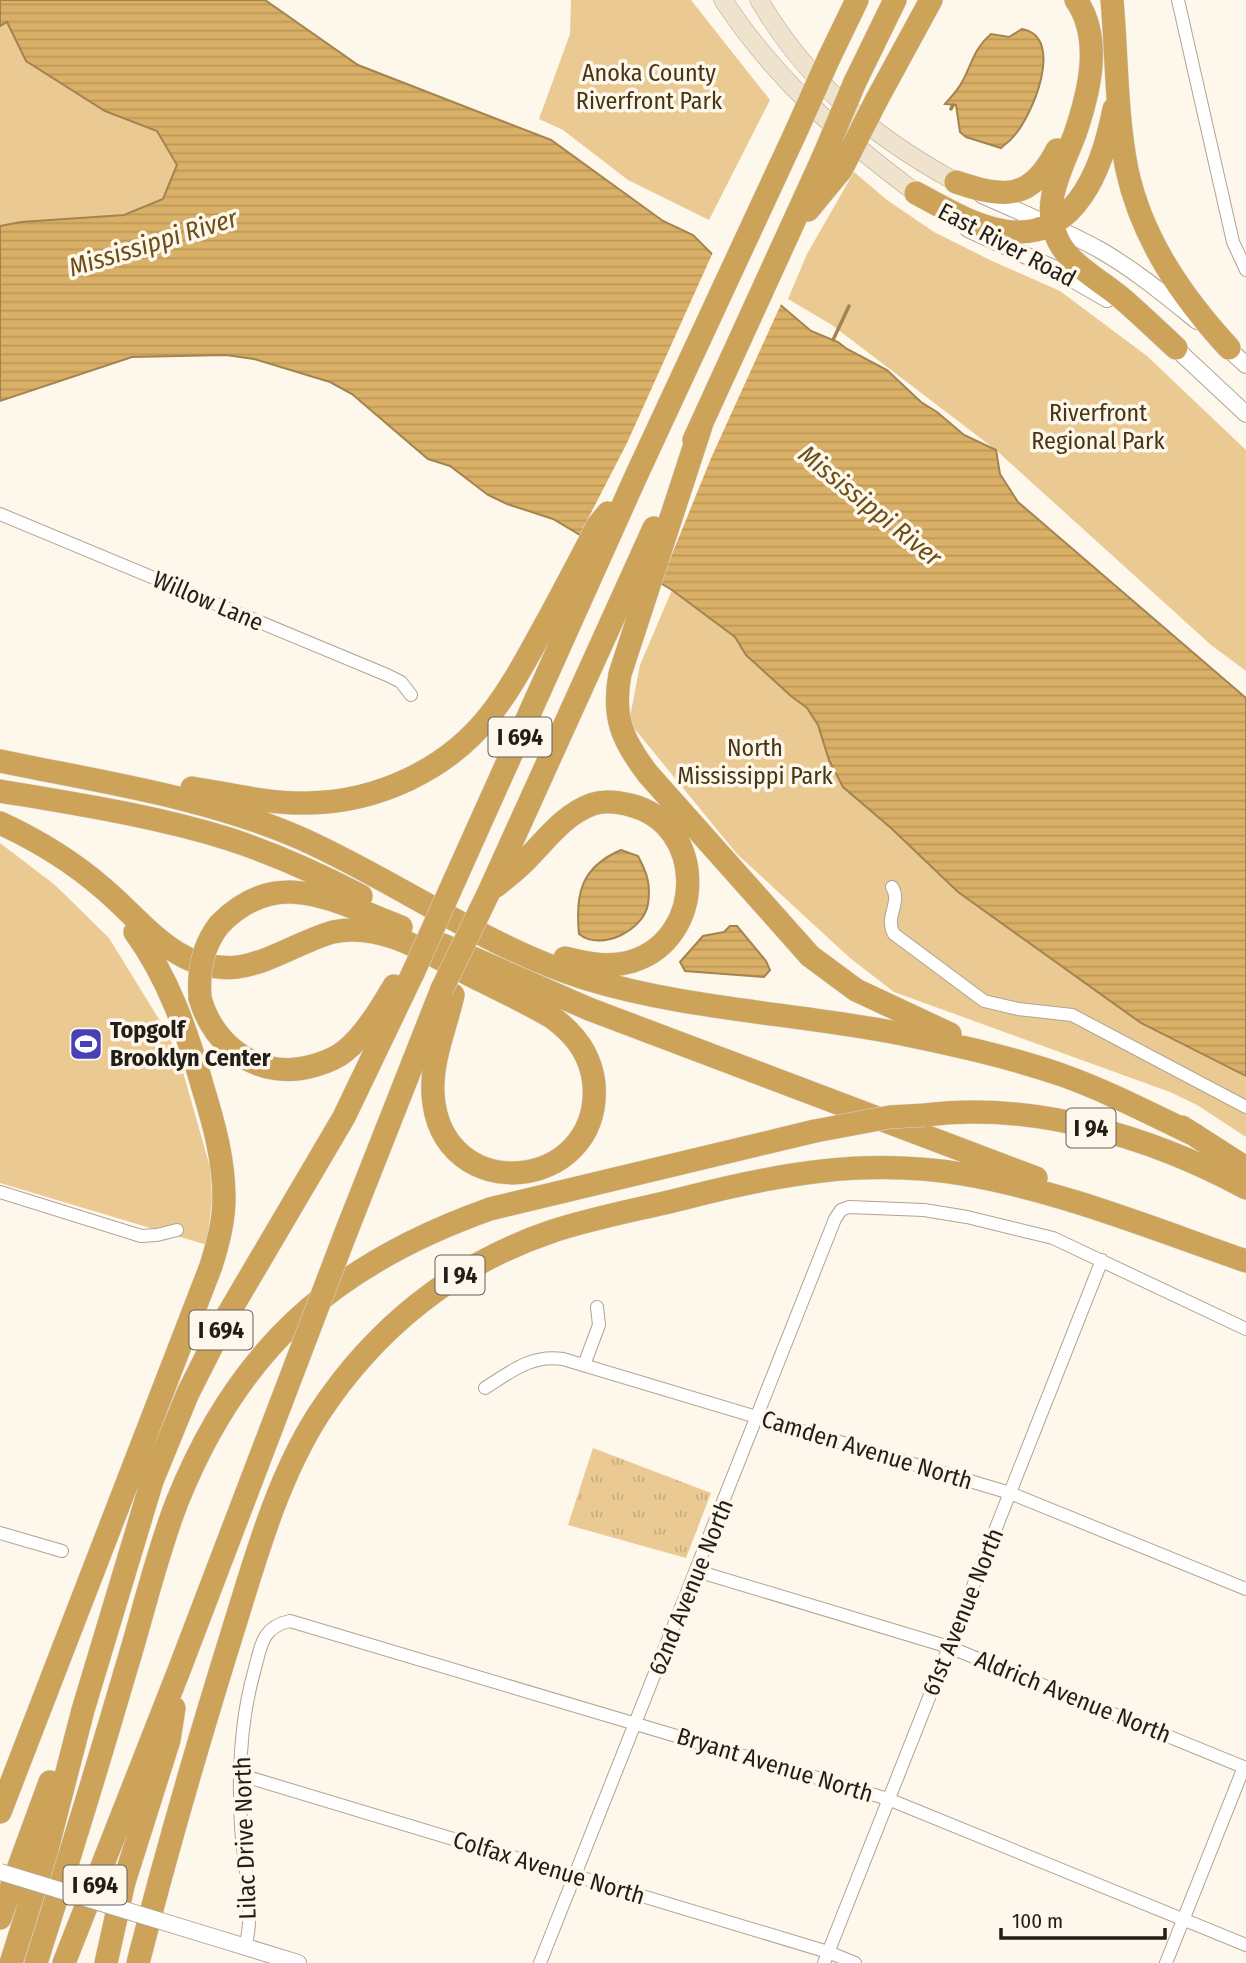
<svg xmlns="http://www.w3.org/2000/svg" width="1246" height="1963" font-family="'Fira Sans Condensed',sans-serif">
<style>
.grass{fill:url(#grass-tufts)}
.green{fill:#ebc993}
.water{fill:url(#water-rules);stroke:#a3844f;stroke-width:2}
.pier{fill:#fef7eb}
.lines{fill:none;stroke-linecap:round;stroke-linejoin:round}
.stream{stroke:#a3844f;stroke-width:3.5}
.minor-casing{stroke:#b0a492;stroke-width:14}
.tertiary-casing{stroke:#b0a492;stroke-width:18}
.secondary-casing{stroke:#b0a492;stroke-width:19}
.motorway-casing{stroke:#d7d6d5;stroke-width:24}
.minor{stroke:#fff;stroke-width:12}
.tertiary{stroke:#fff;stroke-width:16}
.secondary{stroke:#f0e3cd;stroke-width:18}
.motorway{stroke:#cda359;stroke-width:23}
.tertiary-bridge-casing{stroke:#b0a492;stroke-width:18;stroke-linecap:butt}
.motorway-bridge-casing{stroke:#d7d6d5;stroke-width:24;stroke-linecap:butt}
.tertiary-bridge{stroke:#fff;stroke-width:16}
.motorway-bridge{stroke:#cda359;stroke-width:23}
.labels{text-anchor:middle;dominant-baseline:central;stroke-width:7;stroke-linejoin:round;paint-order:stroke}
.shield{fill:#fef7eb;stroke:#645f57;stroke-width:2}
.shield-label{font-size:23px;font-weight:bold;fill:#221e17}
.park-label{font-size:24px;fill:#473515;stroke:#fef7eb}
.street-label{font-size:24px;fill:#221e17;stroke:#fef7eb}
.poi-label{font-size:24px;font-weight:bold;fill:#221e17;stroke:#fef7eb;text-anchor:start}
.water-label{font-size:26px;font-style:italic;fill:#6c4f18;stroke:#fef7eb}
</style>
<defs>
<pattern id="grass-tufts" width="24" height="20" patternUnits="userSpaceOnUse" patternTransform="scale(1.75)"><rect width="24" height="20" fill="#ebc993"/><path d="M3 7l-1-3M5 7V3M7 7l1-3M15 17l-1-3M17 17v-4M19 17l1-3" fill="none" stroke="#c9ac7e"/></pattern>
<pattern id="water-rules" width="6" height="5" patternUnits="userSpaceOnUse" patternTransform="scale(1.75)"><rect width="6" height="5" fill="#dab067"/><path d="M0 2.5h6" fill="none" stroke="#bb9759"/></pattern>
</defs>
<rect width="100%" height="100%" fill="#fef7eb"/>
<path class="grass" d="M593 1448 711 1493 686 1558 568 1525Z"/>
<path class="green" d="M571 0H691L770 100 709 220 628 180 563 130 539 119 570 34Z
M7 22 105 111 157 131 177 165 163 199 124 215 21 222 0 226V26Z
M854 172 887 200 934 232 992 261 1060 291 1147 356 1246 450V671L1211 645 996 450 832 325 788 299 807 254Z
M672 590 735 637 746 655 791 696 807 708 818 725 830 760 843 787 891 828 958 892 1141 1023 1246 1076V1137L1197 1105 1170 1092 894 992 850 958 737 854 629 722 640 665Z
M0 843 55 885 109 938 165 1029 179 1058 210 1167 212 1200 207 1245 0 1183Z"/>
<path class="water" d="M0 0H265L358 65 551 140 663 221 693 235 738 280 757 285 811 331 838 342 847 349 887 370 921 402 937 412 964 435 996 450 1000 474 1018 502 1246 698V1076L1141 1023 958 892 891 828 843 787 829 760 818 725 807 708 791 696 746 655 735 637 672 590 553 519 507 504 488 495 450 466 428 459 352 394 330 382 254 359 226 355 132 357 0 401V226L21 222 124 215 163 199 177 165 157 131 105 111 26 61 7 22 0 26Z
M1022 29C1066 37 1032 117 1013 137 1010 141 1005 144 1001 148L966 137 960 132 956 105 945 104C951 97 958 90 962 82 972 64 974 48 991 34L1009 37Z
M621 850 638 856C647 873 651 884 648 904 644 930 601 952 579 934 575 894 581 867 621 850Z
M730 926H737L766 961 770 970 764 977 685 971 680 962 703 936 724 932Z"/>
<path class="pier" d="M714 250 740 277 759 282 782 302 712 456 659 586 578 538 627 443Z"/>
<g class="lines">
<path class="stream" d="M951 109 953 105
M833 340 849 306"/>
<defs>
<path id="minor" d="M1178 0 1233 242 1246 270
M0 514 387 675 401 682 411 695
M892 887C902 903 884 917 894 934L984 1001 1018 1009 1072 1015 1246 1107
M0 1192 141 1236 157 1235 177 1230
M584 1365 599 1325 597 1307
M485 1388C510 1372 532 1354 563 1359L1010 1493 1246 1589
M0 1533 62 1551
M697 1571 949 1647 1246 1768
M241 1775 828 1952 855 1963
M245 1947C256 1910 243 1864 241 1826 238 1774 240 1722 254 1672 261 1647 261 1627 290 1621L888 1799 1246 1945
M540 1963 835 1219 841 1210 849 1207 924 1210 967 1217 1053 1238 1246 1329
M824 1963 1102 1260
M1166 1963 1244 1767"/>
<path id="tertiary" d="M982 195C1022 213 1062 229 1100 250 1135 270 1166 296 1197 321
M968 229 1053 268 1107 299
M1169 342 1246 414
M1222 343 1246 365
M200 1933 298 1963"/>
<path id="secondary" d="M723 0C776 80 840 136 916 193
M759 0C808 83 872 136 956 182"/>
<path id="motorway" d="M1076 0C1103 39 1089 93 1075 134 1062 168 1040 205 1058 240 1070 266 1104 282 1125 301 1142 316 1159 332 1176 348
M1112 0C1117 56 1116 115 1127 170 1142 239 1182 297 1229 348
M829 58 857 0
M855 82 895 0
M876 101 931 0
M956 182C1006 199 1031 200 1057 150
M916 193C944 208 973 226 1005 231 1077 242 1103 165 1114 109
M808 210 841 170
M701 426 620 674C612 717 622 740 648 774L810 956 856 990 950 1034
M694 440 822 160
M0 761C101 782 206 797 300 838 397 881 483 946 584 978 687 1010 797 1013 902 1034 955 1045 1010 1057 1062 1075 1107 1091 1151 1114 1195 1135
M192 788C230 794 269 804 308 803 377 802 447 770 490 715 513 686 530 652 548 620 565 588 582 557 598 525L608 513
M0 791C77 804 155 816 229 839 275 854 319 874 361 896
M0 823C37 840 73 862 104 889 144 923 178 974 238 967 271 962 301 941 333 932 384 921 432 956 476 978 502 991 528 1003 553 1018 576 1035 591 1055 594 1084 602 1193 440 1208 433 1094 431 1060 446 1027 453 995
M456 877 637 474 794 136
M496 886C506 878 516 870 525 861 546 840 564 814 593 804 605 800 618 802 630 805 707 824 706 938 633 961 610 968 588 964 565 958
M489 892 654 528
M219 925C278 863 337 903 401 927
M443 945 589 1009 1036 1178
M200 998C214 1049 263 1082 316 1065 326 1062 337 1058 345 1051 365 1035 381 1008 394 986
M925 1115C1033 1101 1152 1137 1246 1188
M1182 1127 1246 1168
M345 1235 442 989
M0 1812 211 1266C218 1243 224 1222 224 1198 224 1160 214 1124 203 1088 187 1032 169 979 135 932
M0 1918 50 1782
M11 1963 46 1853 83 1710 152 1481 188 1393 227 1316 344 1117 413 973
M36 1963C67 1866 97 1768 126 1669 143 1614 156 1556 177 1502 239 1347 335 1264 490 1209L815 1131
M64 1963 178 1673 281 1403
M106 1963 124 1882 169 1740 174 1708
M138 1963C167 1849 200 1736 235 1624 257 1553 278 1478 318 1415 374 1329 454 1264 553 1231 596 1217 641 1209 685 1198 778 1174 865 1158 962 1174 1058 1190 1154 1229 1246 1261"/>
</defs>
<use href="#minor" class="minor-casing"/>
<use href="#tertiary" class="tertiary-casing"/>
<use href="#secondary" class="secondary-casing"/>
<use href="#motorway" class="motorway-casing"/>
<use href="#minor" class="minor"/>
<use href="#tertiary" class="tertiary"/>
<use href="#secondary" class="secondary"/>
<use href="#motorway" class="motorway"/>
<defs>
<path id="tertiary-bridge" d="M0 1872 200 1933"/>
<path id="motorway-bridge" d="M794 136 829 58
M822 160 855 82
M841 170 876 101
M413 973 456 877
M442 989 489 892
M200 998C198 971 202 947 219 925
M815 1131 890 1117 925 1115
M281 1403 345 1235"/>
</defs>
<use href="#tertiary-bridge" class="tertiary-bridge-casing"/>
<use href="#motorway-bridge" class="motorway-bridge-casing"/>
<use href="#tertiary-bridge" class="tertiary-bridge"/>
<use href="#motorway-bridge" class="motorway-bridge"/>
</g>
<defs>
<symbol id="stadium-square" viewBox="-11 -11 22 22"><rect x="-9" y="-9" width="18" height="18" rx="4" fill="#4840b7" stroke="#fef7eb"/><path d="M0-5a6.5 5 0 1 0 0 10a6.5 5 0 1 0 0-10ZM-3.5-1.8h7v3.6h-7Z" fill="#fff"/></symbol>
</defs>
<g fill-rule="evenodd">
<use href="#stadium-square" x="67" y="1025" width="38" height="38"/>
</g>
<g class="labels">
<g class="shield">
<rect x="488.5" y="717.5" width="63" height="39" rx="5"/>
<rect x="1066.5" y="1108.5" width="49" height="39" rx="5"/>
<rect x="435.5" y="1255.5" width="49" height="39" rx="5"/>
<rect x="189.5" y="1310.5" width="63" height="39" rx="5"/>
<rect x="63.5" y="1865.5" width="63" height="39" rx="5"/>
</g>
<g class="shield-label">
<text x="520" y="737">I 694</text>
<text x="1091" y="1128">I 94</text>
<text x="460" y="1275">I 94</text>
<text x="221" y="1330">I 694</text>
<text x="95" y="1885">I 694</text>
</g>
<g class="park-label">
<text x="649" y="73">Anoka County<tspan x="649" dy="28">Riverfront Park</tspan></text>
<text x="1098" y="413">Riverfront<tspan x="1098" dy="28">Regional Park</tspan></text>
<text x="755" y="748">North<tspan x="755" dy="28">Mississippi Park</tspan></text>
</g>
<g class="street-label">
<text transform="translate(1007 245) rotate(28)">East River Road</text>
<text transform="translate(208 601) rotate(23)">Willow Lane</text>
<text transform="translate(867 1450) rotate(17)">Camden Avenue North</text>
<text transform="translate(691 1587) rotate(-68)">62nd Avenue North</text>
<text transform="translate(963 1612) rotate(-68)">61st Avenue North</text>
<text transform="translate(1073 1697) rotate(22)">Aldrich Avenue North</text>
<text transform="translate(775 1765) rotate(17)">Bryant Avenue North</text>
<text transform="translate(245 1838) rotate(-92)">Lilac Drive North</text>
<text transform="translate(549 1868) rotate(17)">Colfax Avenue North</text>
</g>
<g class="poi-label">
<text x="110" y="1030">Topgolf<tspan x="110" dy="28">Brooklyn Center</tspan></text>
</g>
<g class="water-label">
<text transform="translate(153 243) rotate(-17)">Mississippi River</text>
<text transform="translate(870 506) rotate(39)">Mississippi River</text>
</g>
</g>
<path d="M1001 1928v10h164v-10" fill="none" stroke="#221e17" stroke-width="3.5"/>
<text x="1012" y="1928" font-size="21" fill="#221e17" stroke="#fef7eb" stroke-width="5" paint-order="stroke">100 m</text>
</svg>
